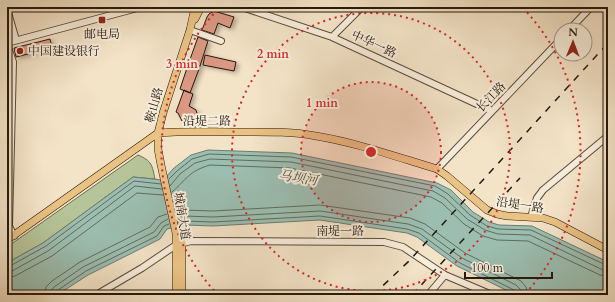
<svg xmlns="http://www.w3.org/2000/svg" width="615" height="302" font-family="Cardo,'Noto Serif SC',serif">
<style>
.green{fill:#b6c599;stroke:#6e6f52}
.water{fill:#9cbeb1;stroke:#6c7c6f}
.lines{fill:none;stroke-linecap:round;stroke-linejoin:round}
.shore{stroke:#606c5e;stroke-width:1}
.building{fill:#db9882;stroke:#25190b;filter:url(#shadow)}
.minor-casing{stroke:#584c3a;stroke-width:8}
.major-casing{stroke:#25190b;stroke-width:8}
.minor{stroke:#f7eddb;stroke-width:6}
.major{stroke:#eac284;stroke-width:7}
.rail{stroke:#25190b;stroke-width:1.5;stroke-dasharray:7 7;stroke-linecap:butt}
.ring{fill:none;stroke:#d62828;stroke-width:2;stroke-dasharray:2 4}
.poi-dot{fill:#8f2418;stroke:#f7eddb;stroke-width:1.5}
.labels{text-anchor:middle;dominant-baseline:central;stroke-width:4;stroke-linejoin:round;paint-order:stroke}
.poi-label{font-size:12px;fill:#25190b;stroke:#f7eddb}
.street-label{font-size:12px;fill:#25190b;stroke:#f7eddb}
.water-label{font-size:13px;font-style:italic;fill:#4f5345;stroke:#f7eddb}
.centre{fill:#d62828;stroke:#f7eddb;stroke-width:2}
.ring-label{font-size:12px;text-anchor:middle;font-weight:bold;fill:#d62828;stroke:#f7eddb;stroke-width:4;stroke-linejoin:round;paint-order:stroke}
</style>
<defs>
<filter id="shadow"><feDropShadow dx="3" dy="2" stdDeviation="2" flood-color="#0004"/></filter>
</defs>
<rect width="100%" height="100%" fill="#f3e3c7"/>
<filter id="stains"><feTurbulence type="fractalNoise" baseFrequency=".005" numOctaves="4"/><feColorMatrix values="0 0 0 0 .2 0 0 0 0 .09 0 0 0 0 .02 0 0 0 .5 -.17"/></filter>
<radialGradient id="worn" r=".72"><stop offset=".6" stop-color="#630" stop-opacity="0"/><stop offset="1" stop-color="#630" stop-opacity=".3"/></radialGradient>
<path class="green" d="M138 155C152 161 152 165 155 179L133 177 43 243 7 263V247Z"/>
<path class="water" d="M208 150 292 153 437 183 451 190 473 212 489 222 499 225 532 226 608 262V295H516L457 266 417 237 407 233 320 220 213 226 184 225 167 229 160 239 88 275 57 295H7V263L43 243 133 177 163 180 174 168 191 155Z"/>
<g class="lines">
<path class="shore" d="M169 179 177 171 192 159 209 154 291 157 435 186 448 194 470 215 487 226 498 229 531 230 608 266
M170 186 180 174 195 163 210 159 291 162 433 191 445 198 467 219 485 230 498 234 530 235 603 270 608 271
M172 192C187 179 189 171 210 165L290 168 431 197 442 203 464 224 483 236 497 240 528 241 600 275 608 277
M176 211 184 210 213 211 320 205 410 218 425 224 465 253 521 281 526 287 528 295
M177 217 184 216 213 217 320 211 408 224 422 229 462 258 516 285 521 290 522 295
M178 222 184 221 213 222 320 216 407 229 419 233 460 263 514 290 516 295
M7 267 10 266 46 246 134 181 161 184
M7 272 12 271 48 251 135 186 162 189
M7 278 15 276 52 256 137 193 163 195
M45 295 46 287 52 281 80 262 150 227 158 217 167 214
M51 295V291L54 287 83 267 154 232 161 223 168 219
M56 295 58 290 86 271 157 236 164 226 169 224"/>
</g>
<path class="building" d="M214 11 234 17 230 28 218 23 214 34 202 30 207 17 209 14Z
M198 37 208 41 199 69 188 65Z
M50 39 52 48 16 57 14 48Z
M205 55 236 62 234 71 203 65Z
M188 65 199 69 190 93 180 89Z
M184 90 193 94 189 106 196 110 198 117H204V126H187V124L182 121 178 113 176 112Z"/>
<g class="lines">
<defs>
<path id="minor" d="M242 7 332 37 492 111
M7 9 16 40
M190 30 221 41
M569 30 591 7
M332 37 362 7
M7 43 141 7
M7 44 13 62 9 226 14 236
M437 169 561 39
M531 217 537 198 543 190 608 136
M96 295 142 268 176 245 191 241 384 242 403 247 445 275 492 295
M428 295 445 275"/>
<path id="major" d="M195 19 201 7
M176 233 182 243V295
M7 240 158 133C183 131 208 132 234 132 262 132 289 131 316 136 358 143 397 157 437 169L447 176 487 210 497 214 507 216 543 218 555 222 608 250
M176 295V233L161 165 158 149V133L163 113 190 30 195 7"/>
</defs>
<use href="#minor" class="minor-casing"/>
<use href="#major" class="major-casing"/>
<use href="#minor" class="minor"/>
<use href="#major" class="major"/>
<path class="rail" d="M373 295 409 261 608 43
M412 295 520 178"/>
</g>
<circle cx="371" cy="152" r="70" fill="#d62828" fill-opacity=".12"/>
<g class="ring">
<circle cx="371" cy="152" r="70"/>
<circle cx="371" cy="152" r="139"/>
<path d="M218 295A209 209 0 0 1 219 8M523 8A209 209 0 0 1 524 295"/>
</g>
<g class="poi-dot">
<rect x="98" y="16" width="8" height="8" rx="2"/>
<circle cx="20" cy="51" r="4"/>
</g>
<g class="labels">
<g class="poi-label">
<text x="102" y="34">邮电局</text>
<text x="28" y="51" text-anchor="start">中国建设银行</text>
</g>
<g class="street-label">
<text transform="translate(374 44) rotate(25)">中华一路</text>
<text transform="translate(491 97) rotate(-46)">长江路</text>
<text transform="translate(154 105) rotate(-74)">鞍山路</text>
<text x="207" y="121">沿堤二路</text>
<text transform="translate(520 205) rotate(9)">沿堤一路</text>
<text transform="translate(182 216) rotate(81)">城南大道</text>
<text x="340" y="231">南堤一路</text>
</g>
<g class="water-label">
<text transform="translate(298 178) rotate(9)">马坝河</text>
</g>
</g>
<circle cx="371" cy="152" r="6" class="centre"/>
<g class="ring-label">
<text x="273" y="58">2 min</text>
<text x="182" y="68">3 min</text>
<text x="322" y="107">1 min</text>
</g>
<rect width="615" height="302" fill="none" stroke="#f3e3c7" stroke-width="24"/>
<rect x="8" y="8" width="599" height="286" fill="none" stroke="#25190b" stroke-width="2"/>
<rect x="12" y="12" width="591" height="278" fill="none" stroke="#25190b"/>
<g transform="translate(573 42) rotate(1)"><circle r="19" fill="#f7eddb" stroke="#a39888"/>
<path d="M0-3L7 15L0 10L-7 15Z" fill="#8f2418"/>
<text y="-6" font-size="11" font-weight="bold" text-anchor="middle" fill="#25190b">N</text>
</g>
<path d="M465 272v6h87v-6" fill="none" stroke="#25190b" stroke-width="2"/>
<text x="471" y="272" font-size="12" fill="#25190b" stroke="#f7eddb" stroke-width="3" paint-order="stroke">100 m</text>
<rect width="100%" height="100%" filter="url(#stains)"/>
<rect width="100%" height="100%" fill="url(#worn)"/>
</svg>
